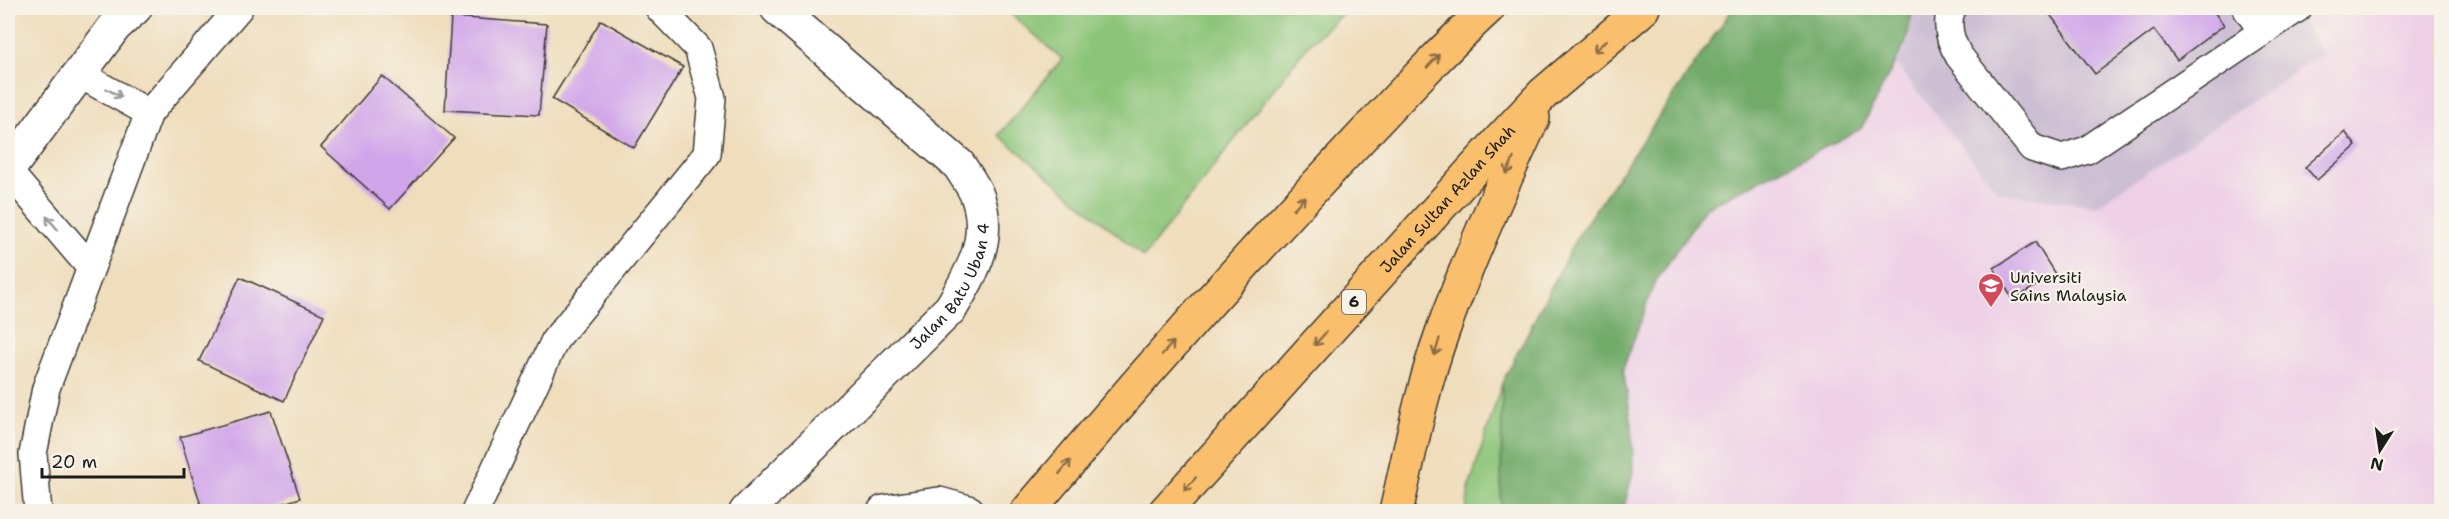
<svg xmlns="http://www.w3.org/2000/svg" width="2449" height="519" font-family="'Shantell Sans',sans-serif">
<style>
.built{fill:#eed0e7}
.industrial{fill:#ccbed3}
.green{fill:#8cc579;stroke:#54704a;stroke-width:1.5}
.forest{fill:#71aa69;stroke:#466342;stroke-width:1.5}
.building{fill:#d0a5ea}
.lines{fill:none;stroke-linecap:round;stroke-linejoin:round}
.service-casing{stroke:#3c3934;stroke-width:30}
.minor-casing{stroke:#3c3934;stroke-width:36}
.trunk-casing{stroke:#3c3934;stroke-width:36}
.service{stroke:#fff;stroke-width:27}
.minor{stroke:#fff;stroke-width:33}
.trunk{stroke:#f9bf6d;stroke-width:33}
.oneway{stroke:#8a6e44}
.oneway2{stroke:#999}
.labels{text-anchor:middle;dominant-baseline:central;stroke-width:4.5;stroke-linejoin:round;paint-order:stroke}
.shield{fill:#f7f3e8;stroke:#5e5c59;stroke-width:1.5}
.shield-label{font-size:15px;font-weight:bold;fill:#1c1c1c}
.street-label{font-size:16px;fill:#1c1c1c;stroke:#f7f3e8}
.poi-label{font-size:16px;fill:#1c1c1c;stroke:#f7f3e8;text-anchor:start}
</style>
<rect width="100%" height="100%" fill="#f7f3e8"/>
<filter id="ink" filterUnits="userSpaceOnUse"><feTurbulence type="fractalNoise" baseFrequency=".0167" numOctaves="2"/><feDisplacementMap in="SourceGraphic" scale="12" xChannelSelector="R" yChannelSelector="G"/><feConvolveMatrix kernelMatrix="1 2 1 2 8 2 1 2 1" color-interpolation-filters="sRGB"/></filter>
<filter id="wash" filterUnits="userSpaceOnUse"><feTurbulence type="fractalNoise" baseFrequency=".008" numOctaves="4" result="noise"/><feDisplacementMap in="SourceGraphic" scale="24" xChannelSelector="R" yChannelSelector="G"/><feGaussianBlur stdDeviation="1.35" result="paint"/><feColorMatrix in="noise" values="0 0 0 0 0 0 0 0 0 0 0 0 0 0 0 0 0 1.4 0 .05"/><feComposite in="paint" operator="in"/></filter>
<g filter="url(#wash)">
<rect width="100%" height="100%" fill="#efddbb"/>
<path class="built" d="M1733 8H2441V511L1466 512 1469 488 1502 383 1578 235Z"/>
<path class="industrial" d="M1851 8H2293L2323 53 2097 206 1998 192Z"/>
<path class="green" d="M1004 8H1349L1308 45 1144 257 999 135 1062 59Z
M1502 383 1501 511 1466 512 1469 488Z"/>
<path class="forest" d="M1733 8H1913L1906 41 1861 129 1705 208 1654 284 1623 369 1632 425 1633 472 1623 511H1501L1502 383 1578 235Z"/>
<g id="blocks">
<path class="building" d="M2045 8H2211L2224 25 2177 60 2154 30 2095 74Z
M451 17 547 24 539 115 445 110Z
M601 20 683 67 634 148 552 99Z
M382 76 454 138 390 209 321 147Z
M2345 132 2356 146 2317 180 2305 167Z
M2035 242 2055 274 2013 300 1994 268Z
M240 277 324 315 284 401 199 361Z
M271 411 300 498 257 512H203L180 437Z"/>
</g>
</g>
<g filter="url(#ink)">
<use href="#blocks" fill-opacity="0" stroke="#3c3934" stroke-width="1.5"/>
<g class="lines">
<defs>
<path id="service" d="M1952 8C1945 25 1950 41 1959 56L2032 148 2062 158 2087 150 2298 8
M2246 8 2263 32
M79 74 149 113
M8 171 90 267
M38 512 33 454 46 388 149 113 239 8
M475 512 555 340 707 154 712 98 698 48 659 8"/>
<g id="minor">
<path d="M8 170 115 26 135 8"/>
<path id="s1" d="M746 512 951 308C972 272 992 240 978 198 974 186 965 175 959 165L777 8"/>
<path d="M884 512 939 504 968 512"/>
</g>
<g id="trunk">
<path d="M1027 512C1127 393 1230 277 1336 164 1386 111 1435 57 1488 8"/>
<path id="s2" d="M1165 512 1499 141 1543 94 1644 8"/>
<path d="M1396 512C1410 452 1421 391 1442 333 1468 260 1500 189 1533 118"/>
</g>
</defs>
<use href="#service" class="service-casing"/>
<use href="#minor" class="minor-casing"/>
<use href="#trunk" class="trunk-casing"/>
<use href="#service" class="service"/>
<use href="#minor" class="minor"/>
<use href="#trunk" class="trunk"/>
</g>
<defs><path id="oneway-shaft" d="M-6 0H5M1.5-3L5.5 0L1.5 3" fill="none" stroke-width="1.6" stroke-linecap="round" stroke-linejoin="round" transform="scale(1.5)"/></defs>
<g class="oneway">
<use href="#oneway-shaft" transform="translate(1600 46) rotate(139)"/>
<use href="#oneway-shaft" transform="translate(1433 61) rotate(-47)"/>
<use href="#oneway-shaft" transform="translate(1510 166) rotate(114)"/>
<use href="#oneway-shaft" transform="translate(1299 203) rotate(-47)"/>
<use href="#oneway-shaft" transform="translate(1320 339) rotate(132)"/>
<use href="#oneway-shaft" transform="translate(1437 347) rotate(107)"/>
<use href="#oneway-shaft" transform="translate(1168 348) rotate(-48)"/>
<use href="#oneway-shaft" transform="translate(1065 467) rotate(-50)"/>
<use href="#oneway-shaft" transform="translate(1190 484) rotate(132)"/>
</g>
<g class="oneway2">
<use href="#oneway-shaft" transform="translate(114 93) rotate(29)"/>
<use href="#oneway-shaft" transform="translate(52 223) rotate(-131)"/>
</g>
</g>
<defs>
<symbol id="university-pin" viewBox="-11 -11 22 30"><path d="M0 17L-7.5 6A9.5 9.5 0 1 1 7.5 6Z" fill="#d1495b" stroke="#f7f3e8"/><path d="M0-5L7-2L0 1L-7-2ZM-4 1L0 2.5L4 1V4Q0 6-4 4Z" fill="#fff"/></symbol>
</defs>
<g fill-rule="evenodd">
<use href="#university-pin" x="1976" y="271" width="30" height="40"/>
</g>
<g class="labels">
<rect class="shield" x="1342" y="290" width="24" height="24" rx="4.5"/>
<g class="shield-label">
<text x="1354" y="302">6</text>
</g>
<g class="street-label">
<text stroke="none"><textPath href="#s2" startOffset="422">Jalan Sultan Azlan Shah</textPath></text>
<text stroke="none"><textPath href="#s1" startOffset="308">Jalan Batu Uban 4</textPath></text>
</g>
<g class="poi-label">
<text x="2010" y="277">Universiti<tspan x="2010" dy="18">Sains Malaysia</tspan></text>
</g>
</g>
<rect width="2449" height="519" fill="none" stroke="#f7f3e8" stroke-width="30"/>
<g transform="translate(2380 450) rotate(192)" stroke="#f7f3e8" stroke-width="4.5" paint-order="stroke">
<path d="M0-4.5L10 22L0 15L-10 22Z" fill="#1c1c1c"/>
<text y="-9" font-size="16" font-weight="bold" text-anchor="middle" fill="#1c1c1c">N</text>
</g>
<path d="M42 468v9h142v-9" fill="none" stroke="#1c1c1c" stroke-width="3"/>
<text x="51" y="468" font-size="18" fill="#1c1c1c" stroke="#f7f3e8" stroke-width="4.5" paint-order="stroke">20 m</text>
</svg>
